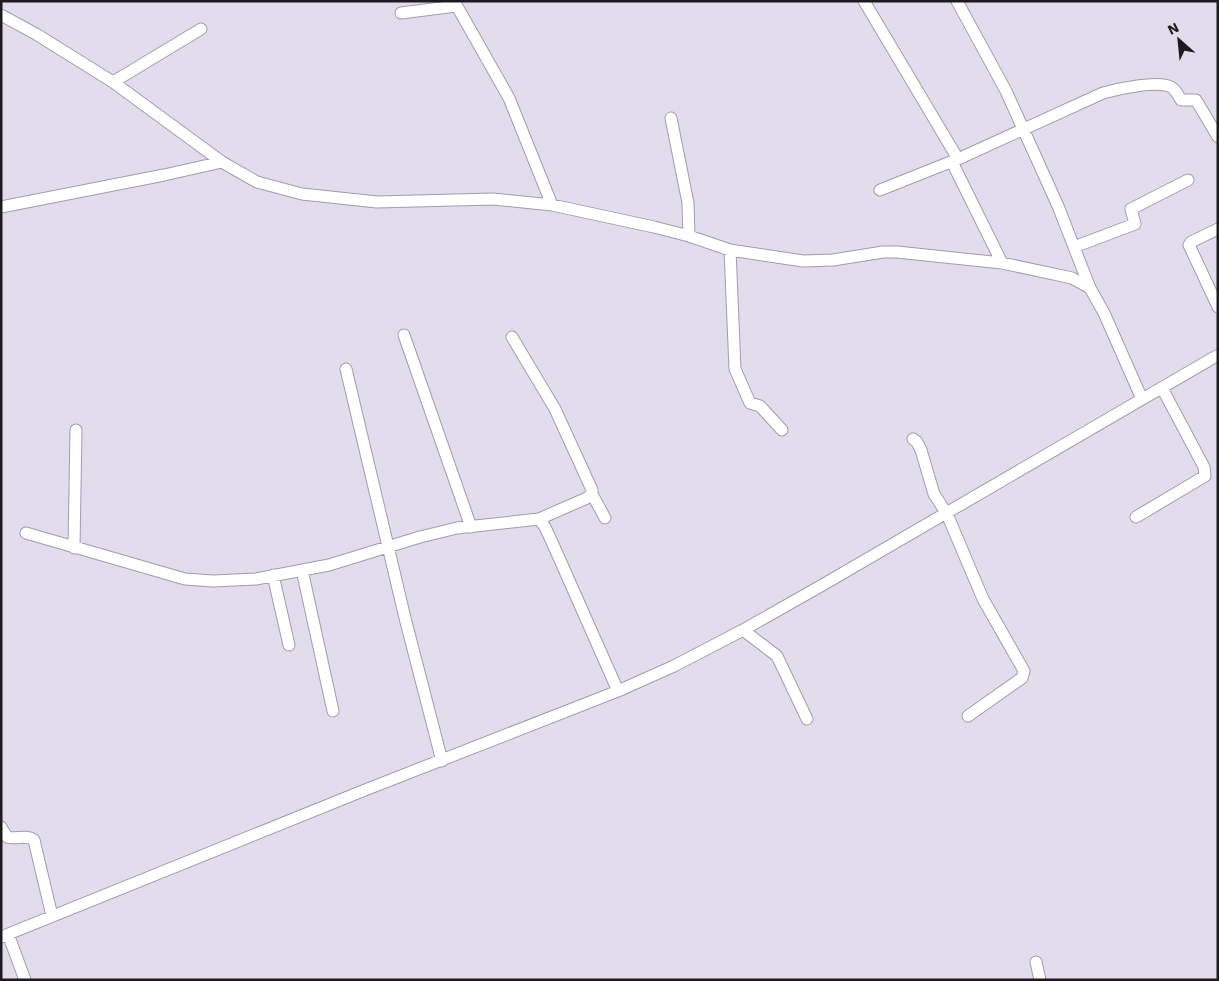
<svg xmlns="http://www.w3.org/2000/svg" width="1219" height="981" font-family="'Work Sans',sans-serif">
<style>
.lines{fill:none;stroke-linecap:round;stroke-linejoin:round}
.street-casing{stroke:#a19cab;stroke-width:13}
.street{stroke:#fff;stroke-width:11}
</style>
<rect width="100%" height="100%" fill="#e2dded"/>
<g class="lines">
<defs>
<path id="street" d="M454 1 509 98 552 205
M864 1 958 159
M957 1 1006 91 1058 206 1090 288
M401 13 456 6
M1 15 36 34 113 82 222 162 257 182 302 194 377 202 493 199 552 205 654 227 689 236 730 250 803 261 833 260 883 252H897L1002 263 1072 278 1090 288 1104 313 1142 399
M113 82 201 29
M671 118 688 203 689 236
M952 162 1002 263
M880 190 958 159 1103 93C1117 89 1158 80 1171 87 1176 90 1178 95 1181 100H1196L1218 137
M1 207 164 175 222 162
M1218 229 1191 242 1189 245 1218 307
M1074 247 1135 224 1131 209 1188 180
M730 250 735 369 750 403 760 406 782 430
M404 335 471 527
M512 337 555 409 592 490V494L587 498 539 519
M346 369 405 618 442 761
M913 439 917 442 921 450 934 494 947 514 983 599 1024 671 1022 678 968 716
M592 494 605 518
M1136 517 1205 476 1204 467 1162 388
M26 533 185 579 213 581 256 579 329 565 420 537 457 528 539 519 545 527 552 542 618 691
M74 548 76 430
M302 570 333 711
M273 575 289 645
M743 630 777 656 807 719
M1 827 7 837C16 840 26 834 34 840L52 916
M8 934 25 980
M1 937 365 790 618 691 674 666 743 630 819 587 1218 355
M1036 962 1040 980"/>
</defs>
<use href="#street" class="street-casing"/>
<use href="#street" class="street"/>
</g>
<rect width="1219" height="981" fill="none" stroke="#1d1b20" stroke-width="5"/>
<g transform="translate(1179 40) rotate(333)" stroke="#e2dded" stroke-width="4" paint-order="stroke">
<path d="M0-4L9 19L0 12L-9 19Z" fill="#1d1b20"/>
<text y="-8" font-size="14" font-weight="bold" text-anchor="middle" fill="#1d1b20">N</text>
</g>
</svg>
